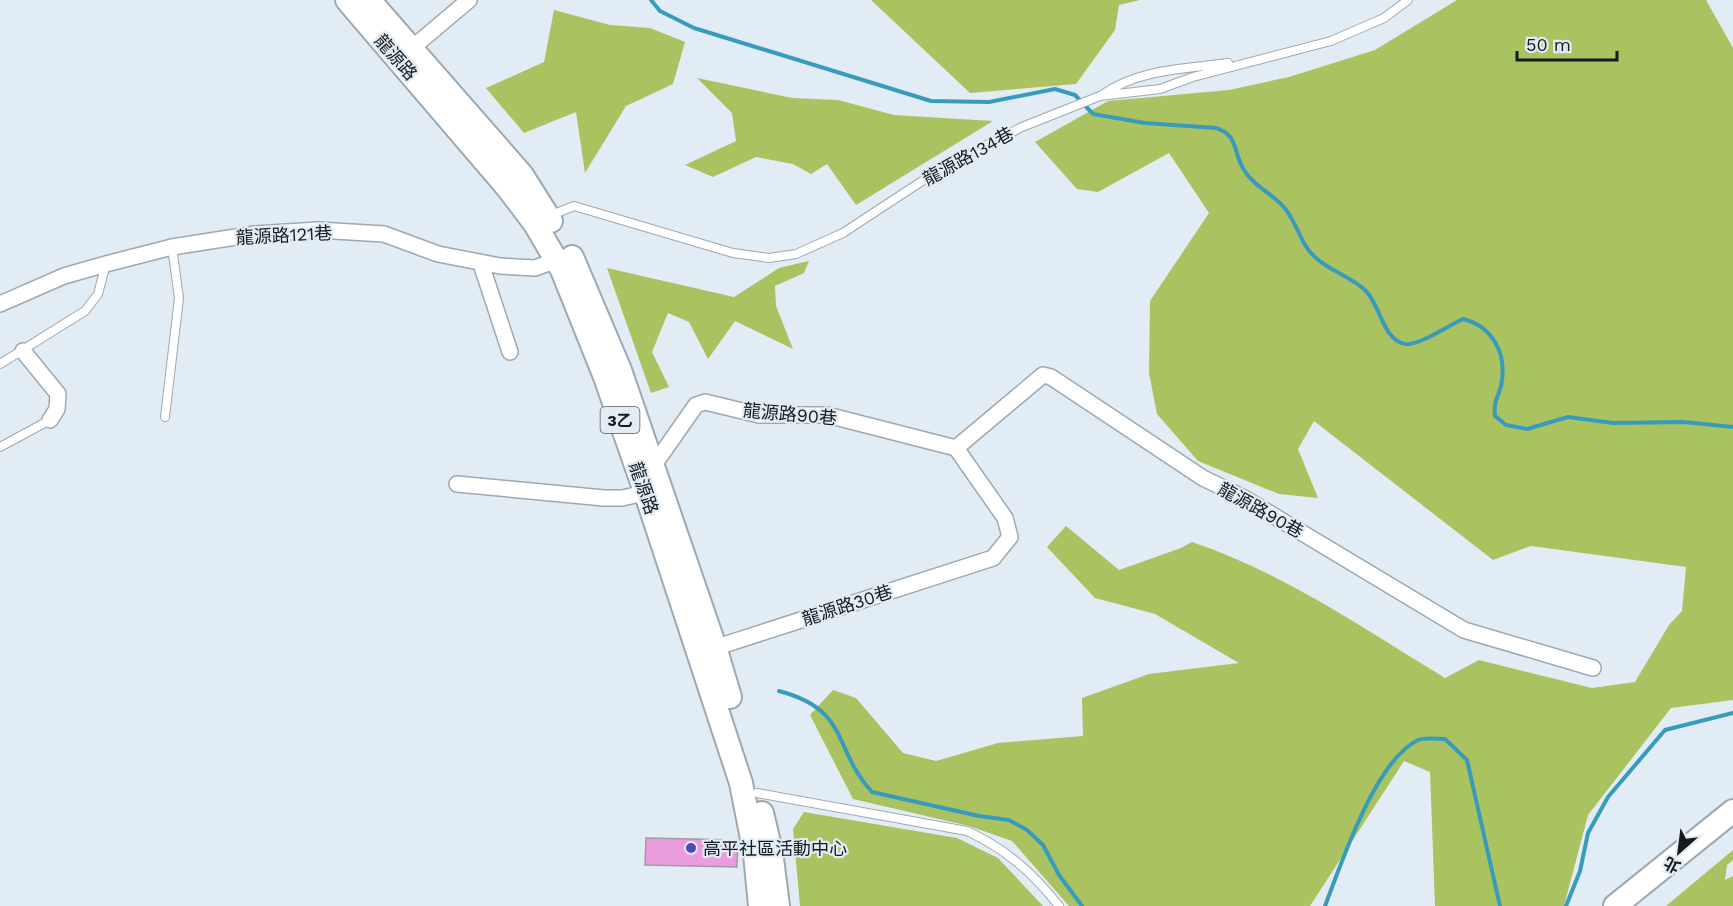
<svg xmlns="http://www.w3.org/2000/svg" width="1733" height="906" font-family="'Work Sans','Noto Sans TC',sans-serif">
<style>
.forest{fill:#abc261}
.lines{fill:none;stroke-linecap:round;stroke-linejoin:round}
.stream{stroke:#399bbc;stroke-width:4}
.building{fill:#ea9cdf;stroke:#a49aa2;stroke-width:1.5}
.lane-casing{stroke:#9ea8b0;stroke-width:10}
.street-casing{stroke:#9ea8b0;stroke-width:18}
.primary-casing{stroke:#9ea8b0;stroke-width:26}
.lane{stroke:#fff;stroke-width:8}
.street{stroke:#fff;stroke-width:15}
.primary{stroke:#fff;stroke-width:22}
.poi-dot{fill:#4e46bd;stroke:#e1ecf5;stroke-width:2}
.labels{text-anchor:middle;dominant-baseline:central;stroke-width:4.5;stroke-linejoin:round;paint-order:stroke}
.shield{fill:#e1ecf5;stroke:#545a5e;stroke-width:1.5}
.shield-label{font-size:16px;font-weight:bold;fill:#171b1d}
.street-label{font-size:18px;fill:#171b1d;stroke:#e1ecf5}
.poi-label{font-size:18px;fill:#171b1d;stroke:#e1ecf5;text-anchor:start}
</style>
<rect width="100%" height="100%" fill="#e1ecf5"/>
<path class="forest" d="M871 0H1140L1119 5 1115 30 1076 84 970 93Z
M1457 0H1706L1733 48V700L1671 708 1588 815 1564 906H1435L1430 772 1404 761 1310 906H1069L1012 841 969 826 853 799 810 715 833 690 856 698 903 753 936 761 998 743 1083 736 1082 698 1149 674 1239 663 1155 614 1095 598 1047 547 1066 526 1119 570 1181 548 1192 542C1282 572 1364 629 1445 678L1479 660 1592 688 1635 682 1669 625 1682 611 1686 567 1531 546 1493 560 1314 421 1298 449 1318 498 1279 494 1198 461 1157 414 1149 373 1150 301 1209 213 1169 153 1098 192 1077 189 1035 142 1108 101 1229 90 1289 77 1375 50Z
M554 10 610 25 650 28 685 42 673 84 626 106 585 173 576 112 524 133 486 88 544 62Z
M697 78 792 98 838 100 894 115 993 121 856 205 827 164 811 174 793 164 756 157 713 177 685 165 736 141 732 113Z
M809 261 804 273 775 286 776 306 793 349 735 321 708 359 689 322 668 313 652 352 669 387 651 393 607 268 734 297 779 268Z
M804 812 957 838 998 858 1043 906H800L793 829Z
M1733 850V860L1727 865 1725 880 1733 876V906H1666Z"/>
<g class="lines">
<path class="stream" d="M651 0 660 11 694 28 931 101 989 102 1055 89 1075 95 1093 114 1145 123 1216 128C1239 135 1233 153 1244 170 1254 186 1269 192 1281 204 1297 219 1299 244 1316 258 1330 271 1352 277 1366 291 1380 305 1383 340 1405 344 1419 346 1449 325 1463 319 1491 326 1506 351 1502 380 1501 395 1493 397 1495 416L1506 425 1527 429 1568 417 1613 423 1683 422 1733 427
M779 691C851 710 832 749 872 792L979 816 1009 820 1027 830 1043 845 1059 875 1082 906
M1325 906C1342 862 1375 761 1418 740 1425 737 1438 739 1445 739L1467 760 1500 906
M1566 906 1580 871 1588 833 1608 797 1665 730 1733 713"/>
</g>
<path class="building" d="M646 838 738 840 737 867 645 865Z"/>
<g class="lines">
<defs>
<path id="lane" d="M1102 95C1138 69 1185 69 1228 63
M549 216 574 206 733 253 769 258 796 254 843 233 945 166 1022 127 1100 96 1160 89 1193 77 1331 41 1384 18 1408 0
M0 364 85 311 98 294 106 264
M165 417 179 298 172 247
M0 447 50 420
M757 793 967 831C1006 849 1033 873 1059 906"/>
<path id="street" d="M411 49 469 0
M481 264 510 352
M0 304 64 276 106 264 172 247 255 234 318 230 384 234 438 254 500 266 535 268 565 257
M23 351 58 394 57 409 50 420
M956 448 1043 375 1051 377 1203 478 1244 498 1464 630 1593 668
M654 465 696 405 705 402 759 415H827L956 448 1005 518 1010 537 993 558 708 650
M457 484 604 498H622L654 491"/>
<path id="primary" d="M347 0 507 187 535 224 562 270 605 377 646 494 741 783 755 854 760 906
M369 0 522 175 551 221
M572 257 620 370 715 647 730 697
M762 813 771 851 778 906
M1615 906 1733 811"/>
</defs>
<use href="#lane" class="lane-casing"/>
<use href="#street" class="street-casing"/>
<use href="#primary" class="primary-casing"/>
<use href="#lane" class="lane"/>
<use href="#street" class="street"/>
<use href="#primary" class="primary"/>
</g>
<circle class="poi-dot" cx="691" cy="848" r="6"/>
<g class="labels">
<rect class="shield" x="600.5" y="407" width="39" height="26" rx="4.5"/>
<g class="shield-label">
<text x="620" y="420">3乙</text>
</g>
<g class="street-label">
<text transform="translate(396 57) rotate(49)">龍源路</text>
<text transform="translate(968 156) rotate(-29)">龍源路134巷</text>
<text transform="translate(284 235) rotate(-3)">龍源路121巷</text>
<text transform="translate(790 414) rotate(5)">龍源路90巷</text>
<text transform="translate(644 488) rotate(71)">龍源路</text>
<text transform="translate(1261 510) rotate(29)">龍源路90巷</text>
<text transform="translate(847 605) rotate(-18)">龍源路30巷</text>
</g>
<g class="poi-label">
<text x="703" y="848">高平社區活動中心</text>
</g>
</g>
<g transform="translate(1679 852) rotate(208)" stroke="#e1ecf5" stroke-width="4.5" paint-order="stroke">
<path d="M0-4.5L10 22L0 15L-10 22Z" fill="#171b1d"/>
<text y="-9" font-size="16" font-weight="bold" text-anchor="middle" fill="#171b1d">北</text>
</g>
<path d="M1517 51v9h100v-9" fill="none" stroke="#171b1d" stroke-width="3"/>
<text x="1526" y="51" font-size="18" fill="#171b1d" stroke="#e1ecf5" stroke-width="4.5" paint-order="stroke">50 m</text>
</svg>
